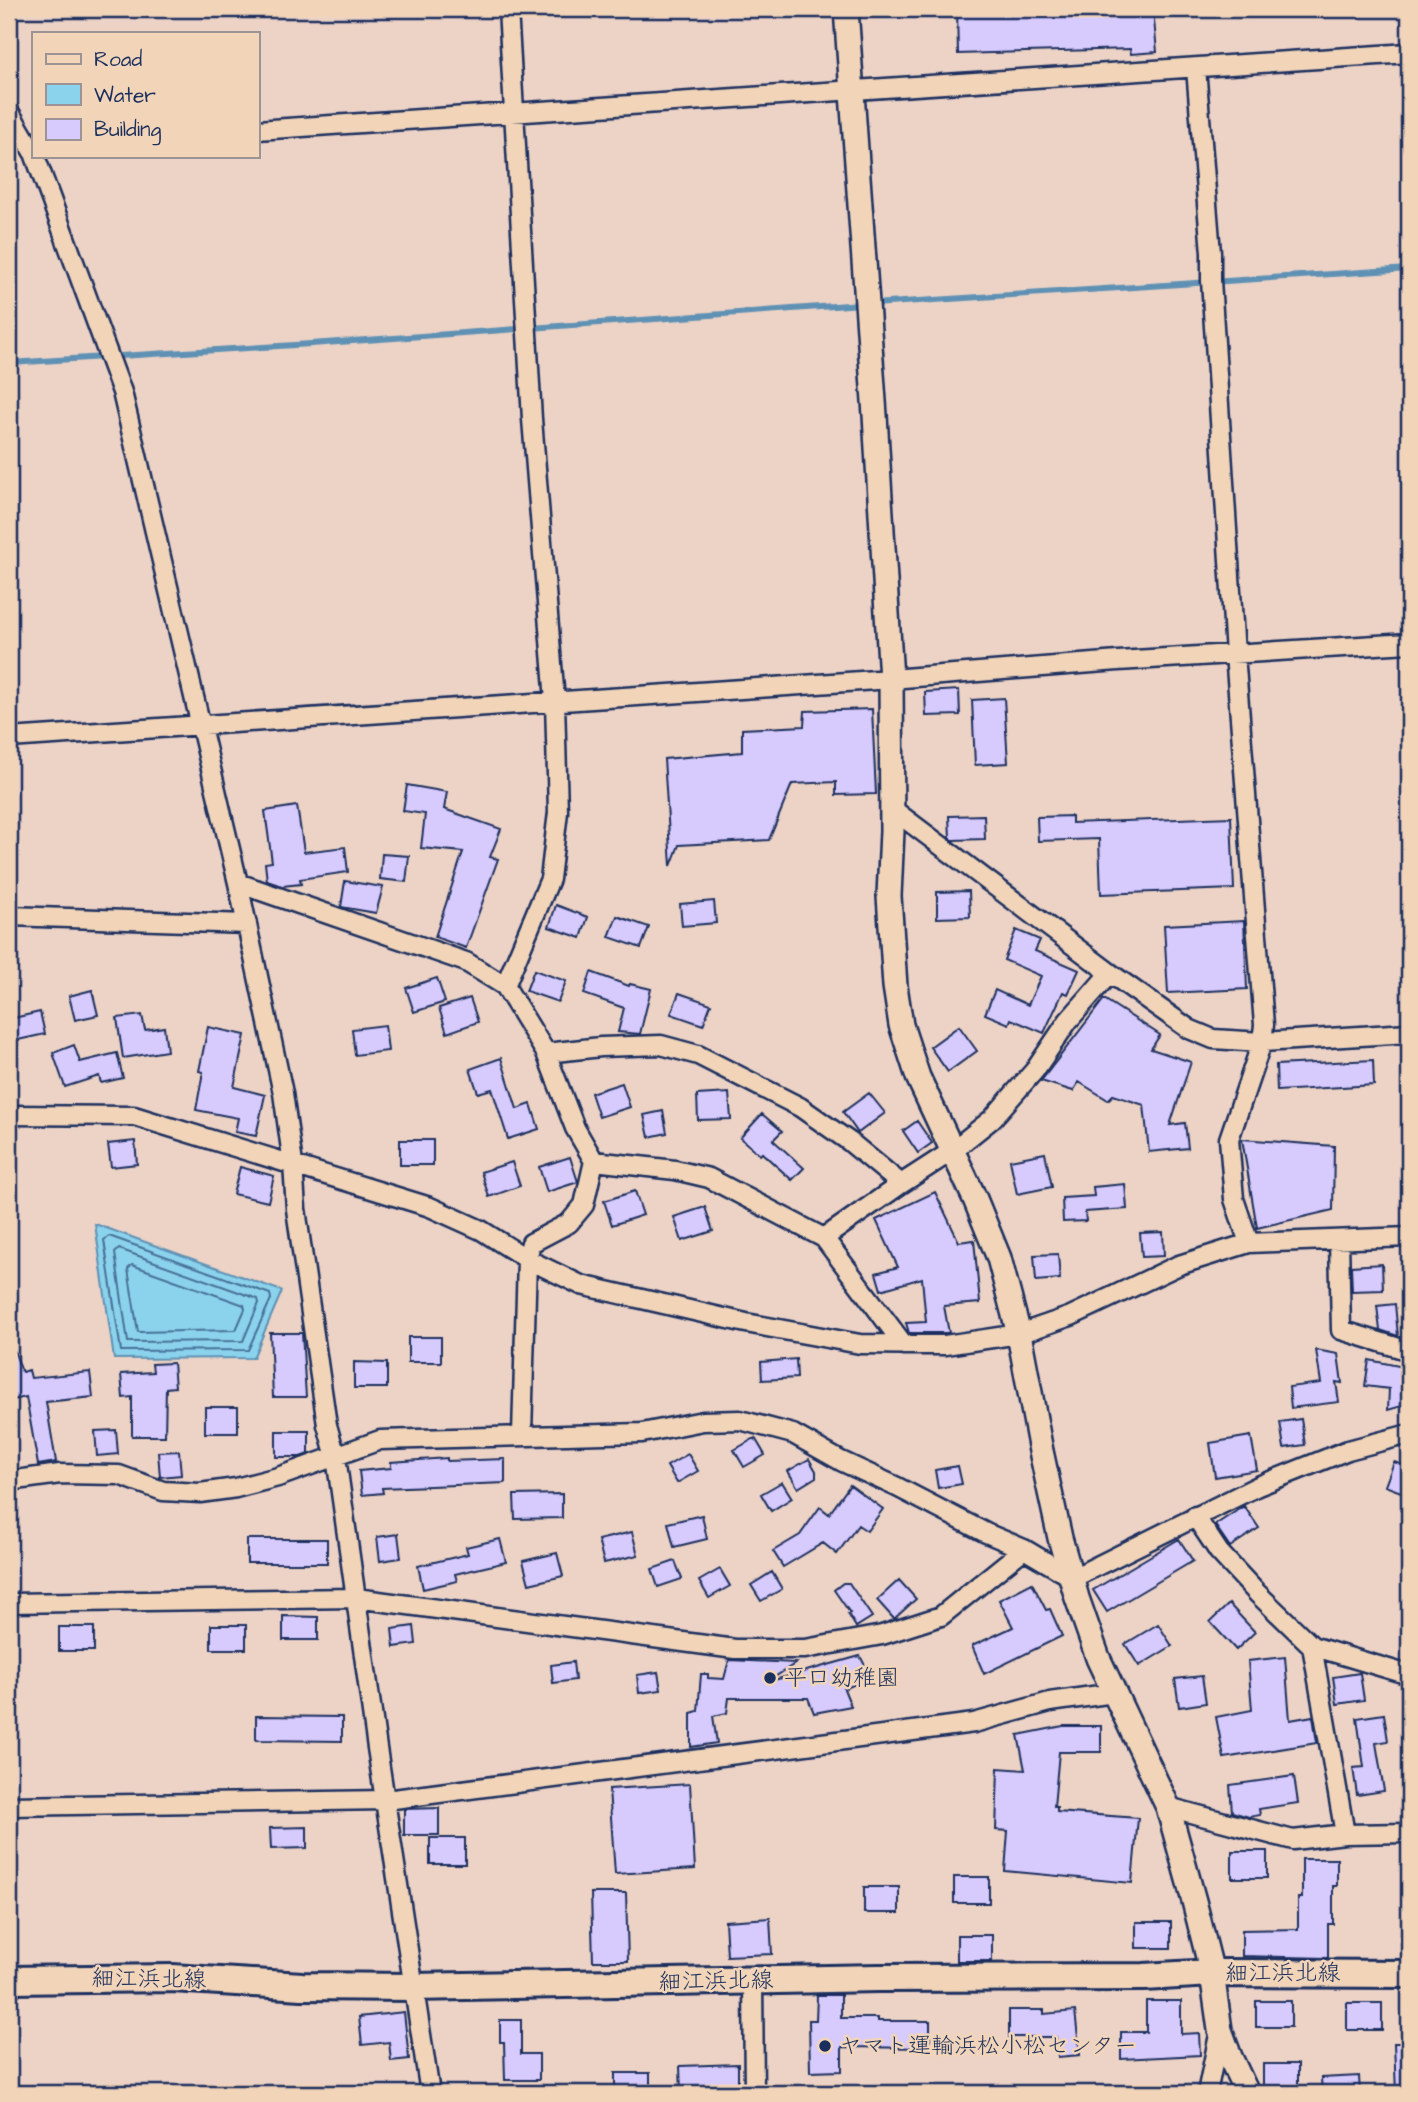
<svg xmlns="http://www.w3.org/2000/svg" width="1418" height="2102" font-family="'Architects Daughter','Klee One',sans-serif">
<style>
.water{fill:#8bd3ed;stroke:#5e91b4;stroke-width:2}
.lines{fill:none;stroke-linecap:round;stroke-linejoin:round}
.shore{stroke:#487197;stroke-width:2}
.stream{stroke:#5e91b4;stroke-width:6}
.building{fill:#d7cafc;stroke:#1b2f5e;stroke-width:2}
.minor-casing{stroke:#1b2f5e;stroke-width:23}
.tertiary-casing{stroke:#1b2f5e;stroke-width:28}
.secondary-casing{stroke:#1b2f5e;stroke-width:32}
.minor{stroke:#f2d5b8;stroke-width:18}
.tertiary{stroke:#f2d5b8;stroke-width:23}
.secondary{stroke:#f2d5b8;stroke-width:26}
.poi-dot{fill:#1b2f5e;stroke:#f2d5b8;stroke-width:2.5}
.labels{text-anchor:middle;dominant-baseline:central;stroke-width:5;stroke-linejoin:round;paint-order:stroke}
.poi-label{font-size:23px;fill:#1b2f5e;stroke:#f2d5b8;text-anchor:start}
.street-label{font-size:23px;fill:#1b2f5e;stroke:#f2d5b8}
</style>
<rect width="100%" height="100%" fill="#edd3c6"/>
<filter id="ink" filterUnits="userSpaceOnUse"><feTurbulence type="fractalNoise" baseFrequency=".0143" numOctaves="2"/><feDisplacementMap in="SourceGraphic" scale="14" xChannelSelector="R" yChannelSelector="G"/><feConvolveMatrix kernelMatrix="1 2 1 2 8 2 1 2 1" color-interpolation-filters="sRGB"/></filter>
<g filter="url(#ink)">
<path class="water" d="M95 1224 282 1291 253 1358 114 1359Z"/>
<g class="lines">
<path class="shore" d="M109 1236 270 1294 271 1299 248 1350 121 1351 104 1240Z
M119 1249 258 1299 259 1303 243 1341 128 1342 115 1253Z
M132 1265 244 1305 245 1309 236 1330 138 1332 128 1269Z"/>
<path class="stream" d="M873 304 1409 269
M9 363 311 344 862 304"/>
</g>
<path class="building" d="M957 9H1153L1157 52 1131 54 1130 49 958 54Z
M959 690 960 715 926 716 925 692Z
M1004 698 1008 763 975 765 972 700Z
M872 709 876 794 836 795V782L792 784 769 840 679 845 671 866 664 759 742 752V729L804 726 805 711Z
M407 785 447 792 444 809 501 829 490 857 498 859 466 948 435 937 463 852 421 848 425 814 403 811Z
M297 806 304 852 345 847 348 872 300 879 301 884 282 886 267 881 265 863 272 862 265 811Z
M984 815 985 839 953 840 950 838 949 816Z
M1072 816V823L1231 817 1234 889 1101 894 1099 839 1038 841 1037 817Z
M382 854 409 856 406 882 380 879Z
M345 881 383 887 376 913 341 907Z
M969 891 970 917 937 918V892Z
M714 901 716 923 682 926 680 904Z
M556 905 588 917 581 938 549 927Z
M617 916 649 927 641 948 609 937Z
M1244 921 1247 989 1168 993 1164 925Z
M1016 930 1040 940 1035 951 1079 970 1068 994 1063 992 1044 1033 1011 1019 1009 1024 985 1014 995 990 1028 1005 1041 976 1004 960Z
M534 970 566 981 558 1002 526 991Z
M591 972 629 986 630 984 651 989 640 1034 618 1032 624 1008 584 994Z
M437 978 445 1002 414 1012 406 988Z
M92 990 98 1015 75 1020 69 996Z
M679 993 711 1004 703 1025 671 1014Z
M470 998 478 1022 447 1033 439 1008Z
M1104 999 1160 1035 1151 1049 1191 1062 1170 1125 1185 1123 1188 1148 1149 1152 1144 1105 1113 1095 1108 1100 1079 1082 1073 1091 1041 1081Z
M40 1012 45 1034 9 1042V1019Z
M142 1015 145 1030 164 1027 167 1051 123 1058 117 1018Z
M385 1025 388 1051 355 1055 352 1029Z
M959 1026 977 1051 948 1072 930 1047Z
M208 1027 245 1035 234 1087 265 1095 256 1136 235 1132 238 1118 196 1110 203 1072 199 1071Z
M74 1045 80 1062 117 1053 123 1078 101 1083 99 1076 65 1087 53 1053Z
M501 1058 517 1109 531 1104 539 1129 508 1139 492 1089 478 1093 470 1069Z
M1373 1060 1374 1085 1277 1091 1276 1065Z
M622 1083 630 1107 599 1117 591 1093Z
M729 1093 731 1119 698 1120 697 1095Z
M869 1093 885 1113 858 1133 843 1112Z
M663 1111 667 1133 649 1137 644 1115Z
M762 1114 782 1131 773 1140 804 1168 792 1180 762 1153 760 1155 740 1138Z
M917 1121 932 1143 918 1153 903 1131Z
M1242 1139 1334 1146 1333 1210 1257 1228Z
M400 1140H433V1165H400Z
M135 1141 137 1164 111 1167 108 1144Z
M1045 1153 1052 1187 1017 1194 1010 1160Z
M570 1157 578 1182 547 1192 539 1167Z
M512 1162 520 1186 489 1197 481 1172Z
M240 1167 274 1176 268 1202 233 1194Z
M1125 1184 1127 1209 1085 1212 1086 1221 1063 1222 1062 1198 1094 1196 1093 1187Z
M635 1191 643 1215 612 1225 604 1201Z
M935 1192 959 1242 974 1240 980 1303 944 1306 949 1333H909L906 1323 926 1322 922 1278 881 1290 876 1273 898 1267 876 1220Z
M705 1207 713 1231 682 1241 674 1217Z
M1163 1232 1164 1256 1142 1257 1140 1233Z
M1058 1254 1060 1279 1036 1281 1034 1255Z
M1382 1264 1383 1290 1352 1291 1351 1266Z
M1395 1304 1398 1336 1380 1330 1377 1306Z
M270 1333H302L306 1397H273Z
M408 1337H441V1362H408Z
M9 1342H11L22 1372 29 1370 31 1378 90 1372 93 1397 46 1402 56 1462 38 1465 26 1397 9 1401Z
M1316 1350 1338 1354 1342 1383 1336 1382 1339 1402 1291 1408 1289 1387 1321 1383Z
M796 1359 797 1378 762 1380 761 1362Z
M1369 1360 1409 1368V1404L1388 1410 1389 1389 1365 1386Z
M354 1362 387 1363V1388H354Z
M173 1363 175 1387 166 1388 165 1436H132V1397L123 1398 121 1374 153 1372 152 1364Z
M205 1407H238V1433H205Z
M1301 1419 1305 1445 1284 1448 1280 1422Z
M116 1430 118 1454 97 1456 95 1431Z
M276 1431H309V1454L300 1457H276Z
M1251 1436 1257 1470 1215 1477 1210 1443Z
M755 1438 765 1455 744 1467 734 1450Z
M179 1451 181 1475 160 1477 158 1452Z
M688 1454 698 1471 677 1483 667 1466Z
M447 1458V1461L505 1459V1483L382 1488 383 1493 362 1495 359 1471 391 1468V1462Z
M809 1459 816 1471V1477L798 1488 788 1471Z
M1394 1462 1409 1467V1495L1385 1486Z
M958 1466 962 1484 938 1488 935 1470Z
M782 1482 792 1498 771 1511 761 1494Z
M850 1485 883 1509 867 1531 858 1525 837 1554 823 1543 783 1567 773 1551 800 1535 820 1507 829 1514Z
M562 1494V1518L515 1519 514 1495Z
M1244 1506 1259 1528 1230 1547 1215 1525Z
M702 1515 707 1539 674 1547 668 1523Z
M632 1532 638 1555 604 1563 598 1540Z
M398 1534 401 1558 380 1561 377 1537Z
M247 1539H327V1563H247Z
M500 1539 506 1562 455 1574 457 1581 423 1589 418 1566 468 1554 466 1547Z
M1179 1539 1193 1561 1107 1612 1093 1590Z
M557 1553 563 1576 529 1584 523 1561Z
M675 1561 682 1579 658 1587 652 1569Z
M720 1569 730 1586 709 1598 699 1581Z
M772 1572 782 1589 761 1601 751 1585Z
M899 1580 916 1599 894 1619 877 1600Z
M843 1583H849L872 1617 856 1627 848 1614 850 1613 834 1590Z
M1032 1583 1046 1610 1050 1609 1062 1636 984 1674 972 1646 1013 1627 999 1600Z
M1229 1604 1255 1632 1236 1650 1210 1622Z
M283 1616 318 1617V1640H283Z
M1158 1624 1172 1646 1139 1666 1125 1644Z
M211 1625H246V1649H211Z
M414 1626 416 1644 394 1647 392 1629Z
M59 1627H94V1651H59Z
M860 1656 871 1677 844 1689 851 1706 814 1713 808 1698H729L727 1713 713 1716 717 1743 691 1747V1713L698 1711 701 1674H708V1678L724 1679 729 1660 796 1663 767 1682Z
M1285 1657 1290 1720 1313 1716 1317 1743 1224 1758 1216 1717 1252 1710 1248 1661Z
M573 1662 575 1680 553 1683 551 1665Z
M658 1672 661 1690 639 1693 637 1675Z
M1360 1673 1364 1700 1337 1704 1333 1677Z
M1202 1676 1206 1703 1179 1707 1175 1679Z
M1384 1714 1388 1741 1376 1743 1384 1791 1357 1795 1353 1768 1364 1767 1357 1718Z
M256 1716 342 1717V1741L256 1740Z
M1063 1726H1101V1752H1059L1054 1807H1057V1812L1138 1818 1132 1883 1005 1871 1008 1831 996 1830 998 1768 1025 1770 1018 1735Z
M1294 1776 1298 1803 1259 1809 1260 1815 1249 1817 1232 1812 1230 1785Z
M690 1784 695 1869 615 1874 609 1789Z
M439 1808V1835H404V1809Z
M307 1827V1848L271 1849 270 1828Z
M430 1838H465V1864H430Z
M1232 1851H1267V1878H1232Z
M1302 1859H1337V1886H1333V1924H1328V1958L1242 1956V1930L1298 1929V1898H1302Z
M954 1877H989V1903H954Z
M864 1887H899V1913H864Z
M591 1893H626L628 1961H593Z
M770 1918 772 1954 727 1956 725 1921Z
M1136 1922H1171V1948H1136Z
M957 1935H992V1961H957Z
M817 1995H841V2018H878V2021H930V2048L842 2047V2071L810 2072 809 2020H816Z
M1146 2001H1181V2034L1199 2033 1200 2055 1121 2059V2032H1146Z
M1256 2001H1291V2027H1256Z
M1347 2003H1382V2030H1347Z
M1009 2010H1044V2014L1075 2011 1080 2055 1058 2057 1056 2037H1009Z
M404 2012 409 2059 391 2061 389 2042 362 2045 359 2017Z
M500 2020H521V2054H539V2080H505L504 2042H500Z
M1394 2043H1409V2093H1396Z
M738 2064V2093H681L680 2066Z
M1263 2064H1298V2090L1263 2091Z
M615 2073H650V2093H615Z
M1359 2076 1360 2093H1322L1321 2078Z"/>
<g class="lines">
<defs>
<path id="minor" d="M1196 68 1211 253V280L1235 654 1264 1025 1262 1042 1229 1139 1234 1199 1249 1243
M9 111 33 152
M257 130 1409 53
M35 156 122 392 238 883 283 1093 293 1164 296 1209 327 1425 336 1457 377 1748 430 2093
M9 738 891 679 1118 661 1409 643
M891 808 1110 973 1189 1029 1213 1039 1262 1042 1409 1033
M238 883 466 962 505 986 546 1053 575 1128 594 1161 584 1205 569 1223 531 1243 527 1259 522 1435
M9 916 247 924
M505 986 550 879 558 812 555 701 532 419 508 9
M546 1053 601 1047 661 1045 698 1055 800 1107 850 1142 901 1184
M9 1115 134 1116 430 1207 481 1230 527 1259 581 1285 746 1323 860 1344 945 1345 1019 1334 1071 1316 1179 1265 1249 1243 1409 1237
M594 1161 675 1170 709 1178 824 1238 904 1345
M824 1238 901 1184 952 1151 992 1119 1035 1070 1068 1021 1110 973
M1339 1240 1341 1330 1409 1351
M9 1481 60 1474 119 1475 163 1491 200 1493 236 1488 278 1477 380 1440 642 1433 703 1421 740 1420 793 1434 841 1461 897 1487 986 1533 1024 1549 1073 1578 1258 1486 1348 1450 1409 1434
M1195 1516 1219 1552 1257 1593 1312 1646 1409 1675
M9 1603 356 1598 735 1649H805L882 1635 941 1616 1024 1549
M1312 1646 1345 1834
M9 1806 386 1800 974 1723 1050 1702 1114 1693
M1168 1807 1293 1840 1345 1834 1409 1833
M753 1980 754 2093
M1207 2093 1220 2030"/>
<path id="tertiary" d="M846 9 875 415 891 679 892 831 889 896 895 986 901 1025 918 1077 975 1199 999 1258 1019 1334 1041 1451 1060 1538 1077 1598 1098 1658 1168 1807 1194 1901 1212 1973 1220 2030 1230 2057 1247 2093"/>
<path id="secondary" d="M9 1980 172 1978 302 1986 413 1987 878 1978 1144 1977 1212 1973 1409 1974"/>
</defs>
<use href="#minor" class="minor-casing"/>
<use href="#tertiary" class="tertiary-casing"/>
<use href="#secondary" class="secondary-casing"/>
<use href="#minor" class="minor"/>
<use href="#tertiary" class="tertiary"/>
<use href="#secondary" class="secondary"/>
</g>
</g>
<g class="poi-dot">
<circle cx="770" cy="1678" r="7"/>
<circle cx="825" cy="2046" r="7"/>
</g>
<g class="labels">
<g class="poi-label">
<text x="784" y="1678">平口幼稚園</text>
<text x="839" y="2046">ヤマト運輸浜松小松センター</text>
</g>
<g class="street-label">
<text x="1283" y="1973">細江浜北線</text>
<text transform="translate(149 1979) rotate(1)">細江浜北線</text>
<text transform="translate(716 1981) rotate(-1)">細江浜北線</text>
</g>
</g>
<rect width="1418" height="2102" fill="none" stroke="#f2d5b8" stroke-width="35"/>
<rect x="18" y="18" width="1383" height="2067" fill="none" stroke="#1b2f5e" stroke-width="2.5" filter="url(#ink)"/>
<rect x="32" y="32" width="228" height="126" fill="#f2d5b8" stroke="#9c9394" stroke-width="2"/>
<rect x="46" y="54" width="35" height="10" fill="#f2d5b8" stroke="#9c9394" stroke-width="2"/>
<text x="94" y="66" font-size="21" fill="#1b2f5e">Road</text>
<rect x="46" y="84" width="35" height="21" fill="#8bd3ed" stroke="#9c9394" stroke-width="2"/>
<text x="94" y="102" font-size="21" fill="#1b2f5e">Water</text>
<rect x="46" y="119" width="35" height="21" fill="#d7cafc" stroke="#9c9394" stroke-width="2"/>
<text x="94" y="136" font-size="21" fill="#1b2f5e">Building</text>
</svg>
